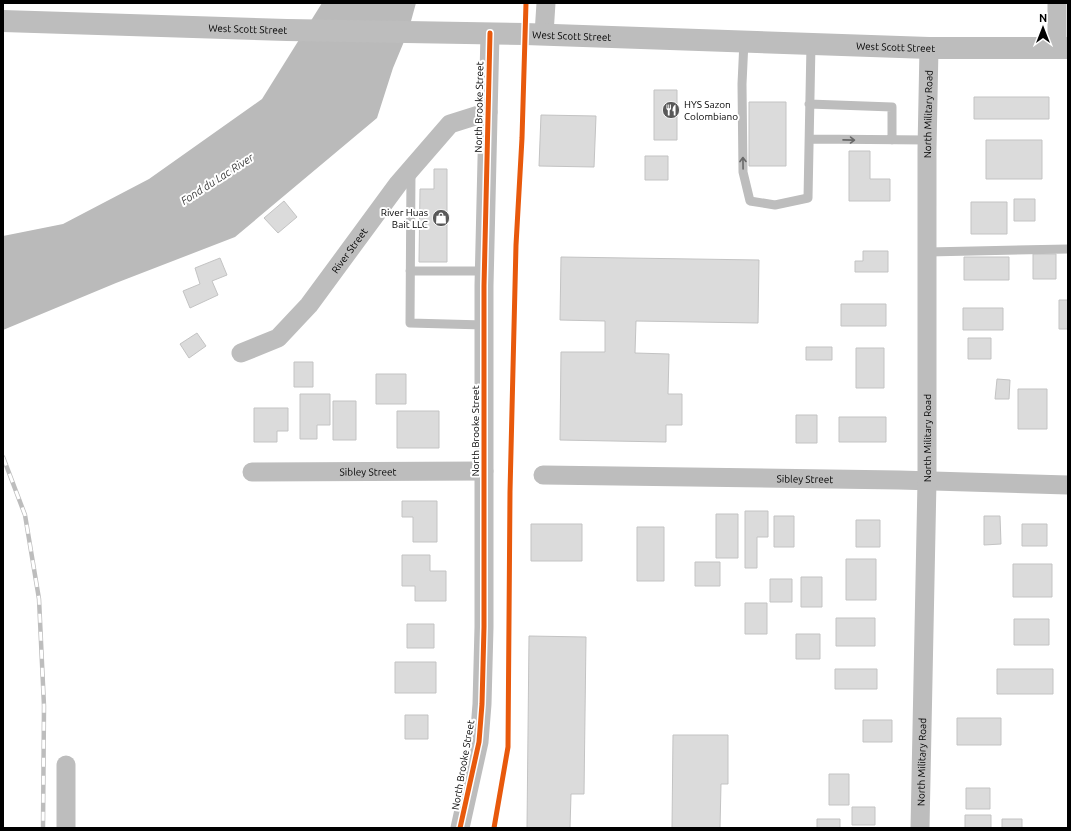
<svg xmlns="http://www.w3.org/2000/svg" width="1071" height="831" font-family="Ubuntu,sans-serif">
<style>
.water{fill:#bababa}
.building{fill:#dbdbdb;stroke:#c3c3c3}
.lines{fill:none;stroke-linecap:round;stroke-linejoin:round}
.service{stroke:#bdbdbd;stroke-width:9}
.minor{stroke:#bdbdbd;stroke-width:19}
.primary{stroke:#bdbdbd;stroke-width:22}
.rail-casing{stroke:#bdbdbd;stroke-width:4.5}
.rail{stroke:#fff;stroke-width:3;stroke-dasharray:9;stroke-linecap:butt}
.cycleway-casing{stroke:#fff;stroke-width:8}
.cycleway{stroke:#e8590c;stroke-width:5}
.oneway{stroke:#686868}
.labels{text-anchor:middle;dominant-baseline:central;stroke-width:4;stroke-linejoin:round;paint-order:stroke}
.street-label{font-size:10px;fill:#000;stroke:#fff}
.poi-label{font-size:10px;fill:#000;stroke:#fff;text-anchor:start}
.water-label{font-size:11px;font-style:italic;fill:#3d3d3d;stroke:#fff}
</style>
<rect width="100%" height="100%" fill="#fff"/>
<path class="water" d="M322 3H416L408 32 393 68 377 118 235 237 116 283 3 330V236L63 224 149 179 262 99Z"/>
<path class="building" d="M654 90H677V140H654Z
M974 97H1049V119H974Z
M749 102H786V166H749Z
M541 115 596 116 594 167 539 166Z
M986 140H1042V179H986Z
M849 151H870V179H890V201H849Z
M645 156H668V180H645Z
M434 169H447V262H419L420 189H434Z
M1014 199H1035V221H1014Z
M284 201 297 217 278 233 264 218Z
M971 202H1007V234H971Z
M863 251H888V272H855V261H863Z
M1033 254H1056V279H1033Z
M561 257 759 260 758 323 636 321 635 353 669 354 668 394H682V425H666V442L560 440 561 352H605V321L560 320Z
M964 257H1009V280H964Z
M220 258 227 275 212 281 218 295 190 308 183 291 200 284 195 268Z
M1059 300H1068V329H1059Z
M841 304H886V326H841Z
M963 308H1003V330H963Z
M197 333 206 346 189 358 180 344Z
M968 338H991V359H968Z
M806 347H832V360H806Z
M856 348H884V388H856Z
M294 362H313V387H294Z
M376 374H406V404H376Z
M997 379 1010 380 1009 399H995Z
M1018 389H1047V429H1018Z
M300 394H330V425H317V439H300Z
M333 401H356V440H333Z
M254 408H288V431H277V442H254Z
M397 411H439V448H397Z
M796 415H817V443H796Z
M839 417H886V442H839Z
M402 501H437V542H413V517H402Z
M745 511H768V537H757V568H745Z
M716 514H738V558H716Z
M774 516H794V547H774Z
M984 516H1000L1001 544 984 545Z
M856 520H880V547H856Z
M531 524H582V561H531Z
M1022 524H1047V546H1022Z
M637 527H664V581H637Z
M402 555H430V571H446V601H415V586H402Z
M846 559H876V600H846Z
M695 562H720V586H695Z
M1013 564H1052V597H1013Z
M801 577H822V607H801Z
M770 579H792V602H770Z
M745 603H767V634H745Z
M836 618H875V646H836Z
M1014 619H1049V645H1014Z
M407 624H434V648H407Z
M796 634H820V659H796Z
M529 636 586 637 584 794H571L570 828H527Z
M395 662H436V693H395Z
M835 669H877V689H835Z
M997 669H1053V694H997Z
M405 715H428V739H405Z
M957 718H1001V745H957Z
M863 720H892V742H863Z
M673 735H728V784H721L720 828H672Z
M829 774H849V805H829Z
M966 788H990V809H966Z
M852 807H875V825H852Z
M965 815H991V828H965Z
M817 819H840V828H817Z
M1002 819H1022V828H1002Z"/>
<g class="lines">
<path class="service" d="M744 41 742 84 743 172 750 201 775 205 808 198 811 44
M809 104 892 107V140
M810 139 928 140
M411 172 410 323 484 325
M928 252 1068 249
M410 271H484"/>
<g class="minor">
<path d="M544 34 546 3"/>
<path d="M1057 48V3"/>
<path id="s1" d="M241 353 278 338 309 305 398 184 450 124 488 112"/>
<path id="s2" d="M252 472 484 471"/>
<path id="s3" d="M543 475 899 480 1068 485"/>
<path d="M66 828V765"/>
<path d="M460 828 479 742 482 704 484 627V286L490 33"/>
<path id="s4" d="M920 828 927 481V149L929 48"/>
</g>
<path class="primary" id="s5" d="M3 21 287 30 525 34 929 48H1068"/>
<defs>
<path id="rail" d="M3 457 25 515 39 599 44 706 43 828"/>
</defs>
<use href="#rail" class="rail-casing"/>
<use href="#rail" class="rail"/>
<defs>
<path id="cycleway" d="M460 828 479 742 482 704 484 627V286L490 33
M494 828 508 747 510 492 516 245 522 138 526 3"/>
</defs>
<use href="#cycleway" class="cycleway-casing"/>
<use href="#cycleway" class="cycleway"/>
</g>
<defs><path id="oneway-shaft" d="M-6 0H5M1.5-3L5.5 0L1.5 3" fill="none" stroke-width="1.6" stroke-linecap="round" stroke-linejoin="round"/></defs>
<g class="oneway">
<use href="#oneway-shaft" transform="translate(849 140) rotate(1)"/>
<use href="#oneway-shaft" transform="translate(743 163) rotate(-91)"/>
</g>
<defs>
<symbol id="restaurant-disc" viewBox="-11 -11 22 22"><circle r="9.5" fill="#595959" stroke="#fff"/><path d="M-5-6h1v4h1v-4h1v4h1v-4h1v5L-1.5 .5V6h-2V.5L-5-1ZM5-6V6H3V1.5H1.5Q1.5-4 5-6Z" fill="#fff"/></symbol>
<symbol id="shop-disc" viewBox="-11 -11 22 22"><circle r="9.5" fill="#595959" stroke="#fff"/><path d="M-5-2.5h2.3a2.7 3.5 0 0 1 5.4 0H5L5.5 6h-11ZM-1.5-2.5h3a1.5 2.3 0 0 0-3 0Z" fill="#fff"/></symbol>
</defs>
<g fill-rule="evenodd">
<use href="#restaurant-disc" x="661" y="100" width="20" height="20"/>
<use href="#shop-disc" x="431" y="208" width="20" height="20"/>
</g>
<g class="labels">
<g class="street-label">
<text stroke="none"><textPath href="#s5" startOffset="245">West Scott Street</textPath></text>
<text stroke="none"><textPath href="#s5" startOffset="569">West Scott Street</textPath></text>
<text stroke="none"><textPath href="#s5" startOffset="893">West Scott Street</textPath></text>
<text transform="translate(479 107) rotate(-89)">North Brooke Street</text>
<text stroke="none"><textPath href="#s4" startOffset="714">North Military Road</textPath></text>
<text stroke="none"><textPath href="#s1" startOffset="153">River Street</textPath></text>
<text transform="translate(475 431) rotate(-90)">North Brooke Street</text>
<text stroke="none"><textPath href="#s4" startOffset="390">North Military Road</textPath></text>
<text stroke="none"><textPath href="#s2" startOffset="116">Sibley Street</textPath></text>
<text stroke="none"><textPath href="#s3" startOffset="262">Sibley Street</textPath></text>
<text stroke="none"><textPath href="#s4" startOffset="66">North Military Road</textPath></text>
<text transform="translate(463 765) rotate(-80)">North Brooke Street</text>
</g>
<g class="poi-label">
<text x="684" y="104">HYS Sazon<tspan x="684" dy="12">Colombiano</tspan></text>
<text x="428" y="212" text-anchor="end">River Huas<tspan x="428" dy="12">Bait LLC</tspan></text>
</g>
<g class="water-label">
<text transform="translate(217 179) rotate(-33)">Fond du Lac River</text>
</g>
</g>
<rect width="1071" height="831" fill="none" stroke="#000000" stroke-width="8"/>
<g transform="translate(1043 28)" stroke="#ffffff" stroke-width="3" paint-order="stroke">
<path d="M0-3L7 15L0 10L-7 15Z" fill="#000000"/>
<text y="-6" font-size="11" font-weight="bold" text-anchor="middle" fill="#000000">N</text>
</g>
</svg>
